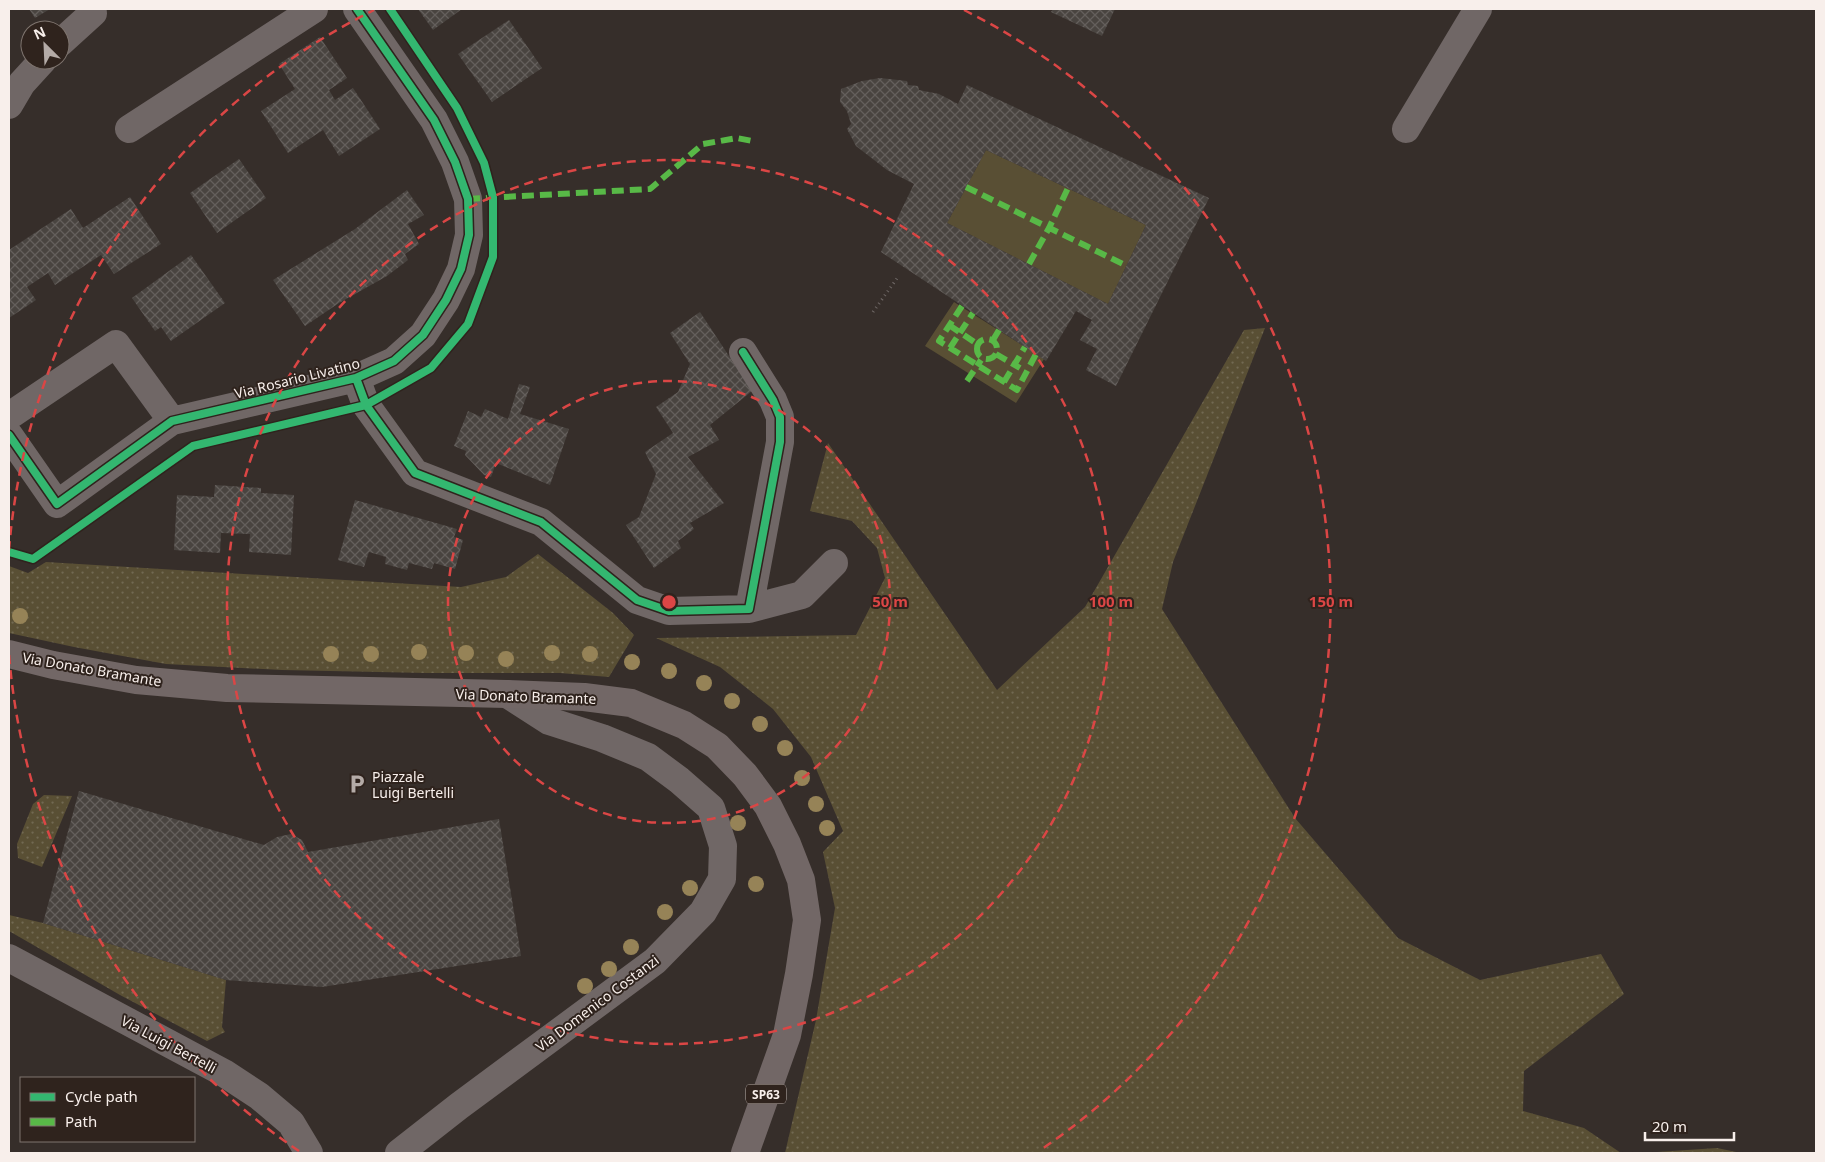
<svg xmlns="http://www.w3.org/2000/svg" width="1825" height="1162" font-family="'Noto Sans',sans-serif">
<style>
.grass{fill:url(#grass-dots)}
.green{fill:#594f34}
.building{fill:url(#building-cross-hatch);fill-rule:evenodd}
.lines{fill:none;stroke-linecap:round;stroke-linejoin:round}
.path{stroke:#6f6866;stroke-width:3;stroke-dasharray:1 4;stroke-linecap:butt}
.minor{stroke:#706766;stroke-width:28}
.major{stroke:#726766;stroke-width:28}
.quiet{stroke:#58b947;stroke-width:6;stroke-dasharray:12 6;stroke-linecap:butt}
.cycleway-casing{stroke:#2f231d;stroke-width:11}
.cycleway{stroke:#33b770;stroke-width:8}
.tree{fill:#968357}
.ring{fill:none;stroke:#db4645;stroke-width:2.5;stroke-dasharray:9 6}
.labels{text-anchor:middle;dominant-baseline:central;stroke-width:4;stroke-linejoin:round;paint-order:stroke}
.shield{fill:#2f231d;stroke:#bcb2ad;stroke-width:1}
.shield-label{font-size:12px;font-weight:bold;fill:#f8efeb}
.street-label{font-size:14px;fill:#f8efeb;stroke:#2f231d}
.poi-label{font-size:14px;fill:#f8efeb;stroke:#2f231d;text-anchor:start}
.centre{fill:#db4645;stroke:#2f231d;stroke-width:2.5}
.ring-label{font-size:15px;text-anchor:middle;font-weight:bold;fill:#db4645;stroke:#2f231d;stroke-width:4;stroke-linejoin:round;paint-order:stroke}
</style>
<defs>
<pattern id="grass-dots" width="8" height="8" patternUnits="userSpaceOnUse" patternTransform="scale(1.25)"><rect width="8" height="8" fill="#594f34"/><path d="M2 2h.1M6 6h.1" fill="none" stroke="#726952" stroke-width="1.8" stroke-linecap="round"/></pattern>
<pattern id="building-cross-hatch" width="8" height="8" patternUnits="userSpaceOnUse" patternTransform="scale(1.25)"><rect width="8" height="8" fill="#494440"/><path d="M0 0l8 8M0 8l8-8" fill="none" stroke="#645f5c"/></pattern>
</defs>
<rect width="100%" height="100%" fill="#362e2a"/>
<path class="grass" d="M1265 328 1173 562 1162 609 1295 818 1398 938 1480 980 1601 954 1624 994 1524 1071 1523 1111 1584 1128 1621 1153H785L816 1020 835 908 823 852 843 831 811 757 773 709 720 667 656 638 856 635 885 578 877 548 852 521 810 511 828 443 997 690 1085 607 1244 330Z
M538 554 613 613 634 635 609 677 560 673H427L282 670 166 664 74 647 9 633V566L28 573 46 562 461 587 506 577Z
M44 795 72 796 42 867 18 858 17 844 33 804Z
M9 915 43 923 226 980 222 1027 225 1032 207 1041 120 995 9 931Z
M1717 1148 1741 1153H1642Z"/>
<path class="green" d="M986 150 1146 225 1108 304 947 223Z
M954 302 1044 359 1016 403 925 346Z"/>
<path class="building" d="M29 9H50L35 18Z
M418 9H462L433 30Z
M1053 9H1115L1102 36 1051 12Z
M509 20 542 68 492 102 458 54Z
M320 37 347 78 329 90 335 100 353 88 380 129 339 156 323 130 288 153 261 111 295 89 279 64Z
M880 78 907 81 908 85 918 86 919 90 939 94 958 104 967 85 1209 198 1116 386 1086 370 1097 349 1080 340 1092 320 1076 311 1046 361 881 252 914 184 887 170 856 146 847 129 851 124 847 111 840 102 841 89 862 81ZM986 150 1146 225 1108 304 947 223Z
M239 159 266 198 217 233 190 193Z
M407 190 424 215 408 224 419 244 405 254 408 260 387 276 339 303 305 326 273 280 355 229Z
M130 197 161 244 114 274 101 255 55 285 48 273 27 287 36 300 9 318V250L71 209 83 228Z
M191 255 225 303 171 341 161 327 155 331 132 298Z
M700 312 752 391 710 425 719 440 688 457 724 503 690 523 694 529 678 541 681 548 654 568 626 525 639 517 656 474 645 452 673 433 656 407 678 392 690 364 670 333Z
M519 384 530 387 520 414 569 429 550 485 496 463 491 477 484 475 465 455 466 451 454 446 468 411 481 417 485 409 508 419Z
M215 485 261 488V493L294 495 291 555 249 552 250 534 221 533 220 553 174 550 177 495 214 497Z
M355 500 457 529 454 537 463 540 455 569 434 563 432 569 409 563 407 570 385 564 386 557 369 552 364 567 338 560Z
M79 791 264 845 277 837 291 834 302 840 308 852 499 819 521 956 322 987 226 980 43 923Z"/>
<g class="lines">
<path class="path" d="M873 312 898 277"/>
<path class="minor" d="M60 43 93 13
M9 105 22 83 43 60
M129 129 314 9
M1406 129 1478 9
M743 352 773 400 780 417V442L749 609
M356 378 366 405 415 473 541 522 637 600 669 611 749 609 802 595 834 563
M9 416 116 344 172 421
M9 435 57 504 172 421 356 378 394 361 423 335 446 300 461 269 469 235 468 199 455 162 434 120 357 9
M9 958 224 1073 259 1096 291 1123 309 1153
M399 1153 459 1106 655 961 703 912 722 879 723 846 711 808 679 780 648 757 602 738 549 721 507 694"/>
<path class="major" d="M9 654 53 665 136 680 227 688 507 694 584 697 631 703 684 725 717 746 745 775 768 806 787 844 801 880 807 920 799 974 787 1035 745 1153"/>
<path class="quiet" d="M966 187 1127 266
M468 199 650 189 703 144 737 138 752 141
M1029 264 1049 228 1068 188
M962 306 939 341 1017 390 1036 354
M949 325 977 344
M977 349a10 10 0 1 1 20 0a10 10 0 1 1-20 0Z
M993 340 999 330
M950 348 973 313
M996 354 1020 368
M967 381 981 360
M1004 382 1025 347"/>
<defs>
<path id="cycleway" d="M356 378 366 405 415 473 541 522 637 600 669 611 749 609 780 442V417L773 400 743 352
M9 435 57 504 172 421 356 378 394 361 423 335 446 300 461 269 469 235 468 199 455 162 434 120 357 9
M9 552 33 559 193 446 366 405 431 368 468 324 493 257V197L484 163 457 108 390 9"/>
</defs>
<use href="#cycleway" class="cycleway-casing"/>
<use href="#cycleway" class="cycleway"/>
</g>
<g class="tree">
<circle cx="20" cy="616" r="8"/>
<circle cx="419" cy="652" r="8"/>
<circle cx="466" cy="653" r="8"/>
<circle cx="552" cy="653" r="8"/>
<circle cx="331" cy="654" r="8"/>
<circle cx="371" cy="654" r="8"/>
<circle cx="590" cy="654" r="8"/>
<circle cx="506" cy="659" r="8"/>
<circle cx="632" cy="662" r="8"/>
<circle cx="669" cy="671" r="8"/>
<circle cx="704" cy="683" r="8"/>
<circle cx="732" cy="701" r="8"/>
<circle cx="760" cy="724" r="8"/>
<circle cx="785" cy="748" r="8"/>
<circle cx="802" cy="778" r="8"/>
<circle cx="816" cy="804" r="8"/>
<circle cx="738" cy="823" r="8"/>
<circle cx="827" cy="828" r="8"/>
<circle cx="756" cy="884" r="8"/>
<circle cx="690" cy="888" r="8"/>
<circle cx="665" cy="912" r="8"/>
<circle cx="631" cy="947" r="8"/>
<circle cx="609" cy="969" r="8"/>
<circle cx="585" cy="986" r="8"/>
</g>
<g class="ring">
<circle cx="669" cy="602" r="221"/>
<circle cx="669" cy="602" r="442"/>
<path d="M299 1151A662 662 0 0 1 9 654M9 550A662 662 0 0 1 374 10M964 10A662 662 0 0 1 1039 1151"/>
</g>
<defs>
<symbol id="parking-bare" viewBox="-9 -9 18 18"><path d="M-3.5-5.5H1a3.5 3.5 0 0 1 0 7H-1V5.5H-3.5ZM-1-3.4V-.6H.8a1.4 1.4 0 0 0 0-2.8Z" fill="#b4aba7" stroke="#2f231d" stroke-width="2.5" paint-order="stroke"/></symbol>
</defs>
<g fill-rule="evenodd">
<use href="#parking-bare" x="343" y="770" width="28" height="28"/>
</g>
<g class="labels">
<rect class="shield" x="746" y="1084.5" width="40" height="19" rx="4"/>
<g class="shield-label">
<text x="766" y="1094">SP63</text>
</g>
<g class="street-label">
<text transform="translate(297 378) rotate(-14)">Via Rosario Livatino</text>
<text transform="translate(92 669) rotate(10)">Via Donato Bramante</text>
<text transform="translate(526 696) rotate(2)">Via Donato Bramante</text>
<text transform="translate(597 1003) rotate(-37)">Via Domenico Costanzi</text>
<text transform="translate(169 1044) rotate(28)">Via Luigi Bertelli</text>
</g>
<g class="poi-label">
<text x="372" y="776">Piazzale<tspan x="372" dy="16">Luigi Bertelli</tspan></text>
</g>
</g>
<circle cx="669" cy="602" r="8" class="centre"/>
<g class="ring-label">
<text x="890" y="607">50 m</text>
<text x="1111" y="607">100 m</text>
<text x="1331" y="607">150 m</text>
</g>
<rect width="1825" height="1162" fill="none" stroke="#f8efeb" stroke-width="20"/>
<rect x="20" y="1077" width="175" height="65" fill="#2f231d" stroke="#7f756f"/>
<rect x="30" y="1093" width="25" height="8" fill="#33b770" stroke="#7f756f"/>
<text x="65" y="1102" font-size="15" fill="#f8efeb">Cycle path</text>
<rect x="30" y="1118" width="25" height="8" fill="#58b947" stroke="#7f756f"/>
<text x="65" y="1127" font-size="15" fill="#f8efeb">Path</text>
<g transform="translate(45 45) rotate(336)"><circle r="24" fill="#2f231d" stroke="#7f756f"/>
<path d="M0-4L9 19L0 12L-9 19Z" fill="#b4aba7"/>
<text y="-8" font-size="14" font-weight="bold" text-anchor="middle" fill="#f8efeb">N</text>
</g>
<path d="M1645 1132v8h89v-8" fill="none" stroke="#f8efeb" stroke-width="2.5"/>
<text x="1652" y="1132" font-size="15" fill="#f8efeb" stroke="#2f231d" stroke-width="4" paint-order="stroke">20 m</text>
</svg>
